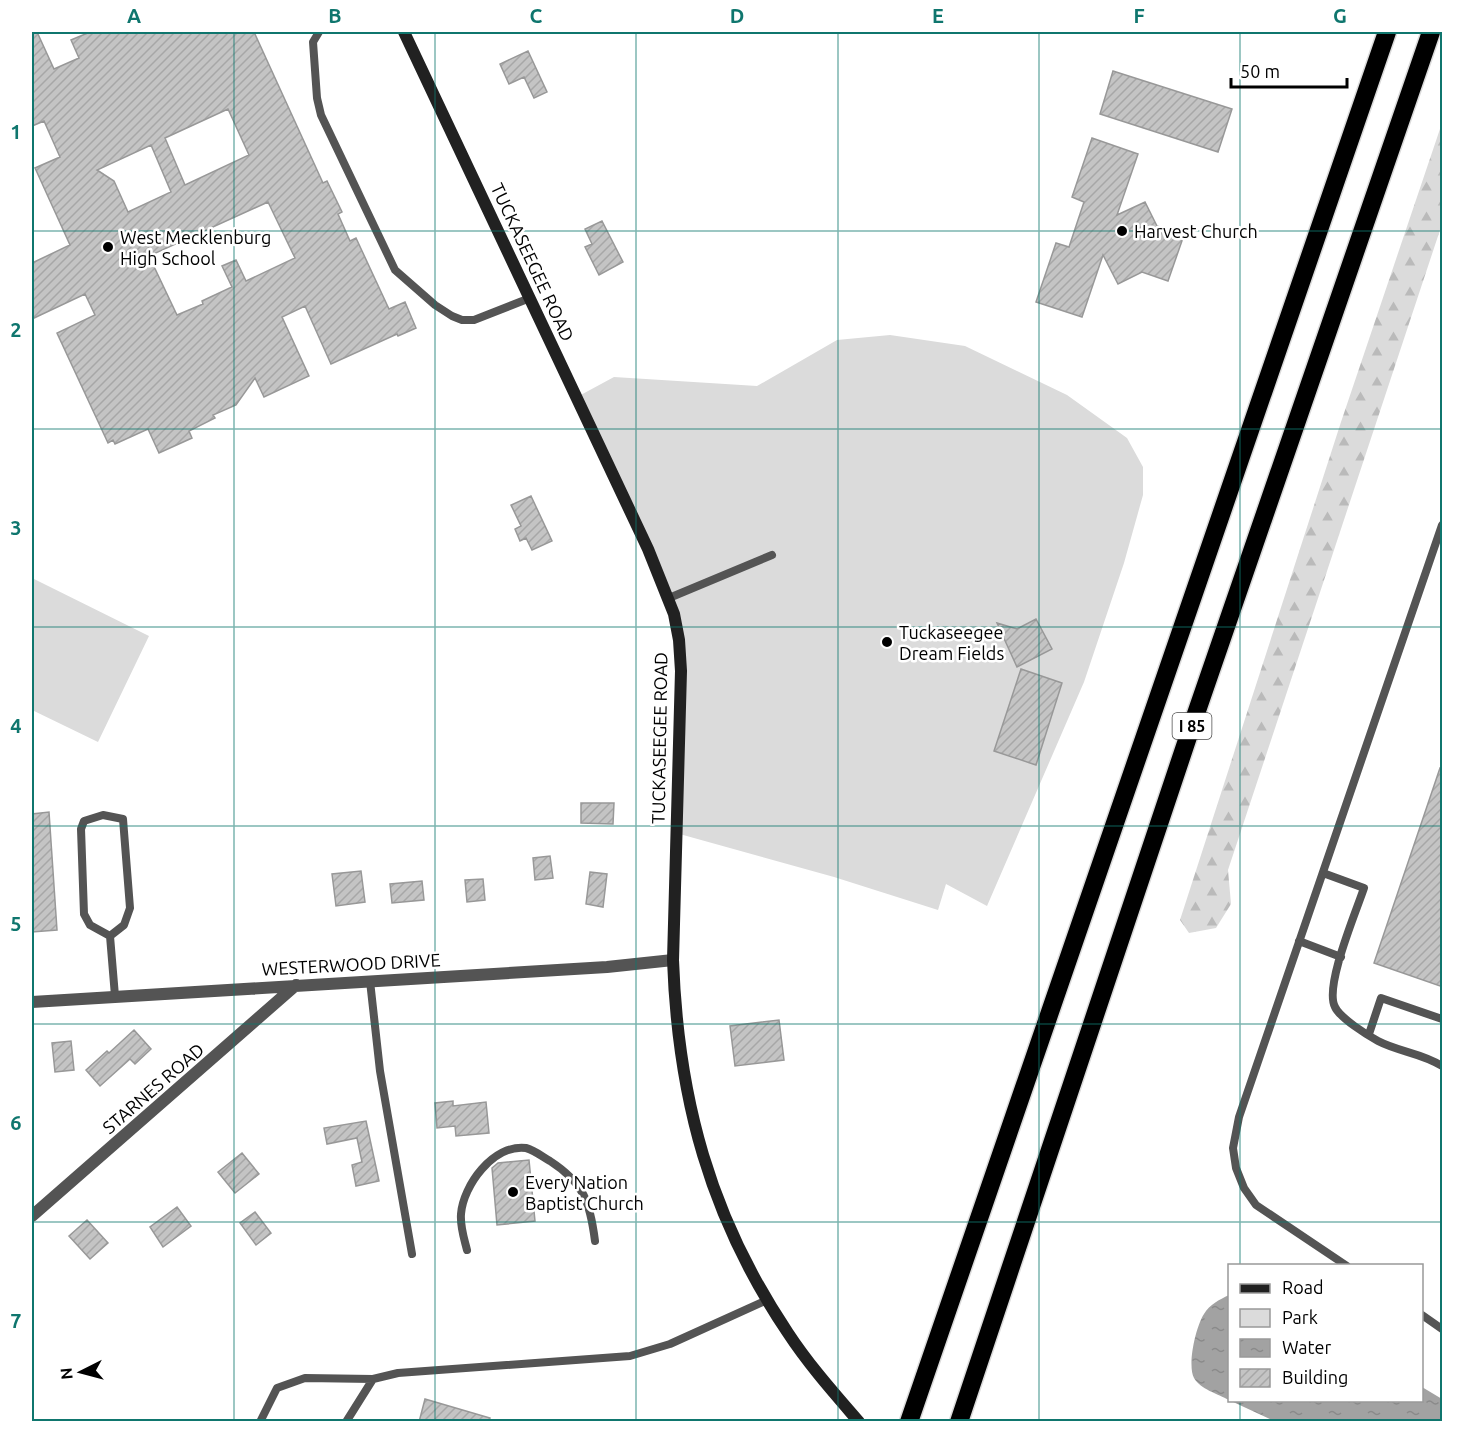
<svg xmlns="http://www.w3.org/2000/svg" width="1474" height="1453" font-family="Ubuntu,sans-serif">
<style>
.forest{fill:url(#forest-firs)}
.park{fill:#dbdbdb}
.water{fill:url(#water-ripples)}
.building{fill:url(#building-hatch);stroke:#989898;stroke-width:1.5;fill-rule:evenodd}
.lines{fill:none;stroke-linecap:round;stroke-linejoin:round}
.highway-casing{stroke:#dbdbdb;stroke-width:21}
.lane{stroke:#545454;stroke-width:8}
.street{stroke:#545454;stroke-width:12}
.secondary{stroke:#212121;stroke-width:12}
.highway{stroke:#000;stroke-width:18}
.grid{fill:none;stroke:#0f766e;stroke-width:1.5;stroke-opacity:0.55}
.poi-dot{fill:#000;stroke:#fff;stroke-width:2}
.labels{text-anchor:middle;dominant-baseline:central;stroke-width:5;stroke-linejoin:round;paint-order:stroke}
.shield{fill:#fff;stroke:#4c4c4c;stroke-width:1.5}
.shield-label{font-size:16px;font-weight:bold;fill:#000}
.poi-label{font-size:18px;fill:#000;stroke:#fff;text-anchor:start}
.street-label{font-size:18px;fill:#000;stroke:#fff}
.neatline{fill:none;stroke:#0f766e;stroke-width:2}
.grid-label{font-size:20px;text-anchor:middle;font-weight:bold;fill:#0f766e}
</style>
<defs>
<pattern id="forest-firs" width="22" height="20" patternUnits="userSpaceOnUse" patternTransform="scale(1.5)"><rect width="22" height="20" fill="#dbdbdb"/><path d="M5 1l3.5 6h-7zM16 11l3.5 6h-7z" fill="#bababa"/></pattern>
<pattern id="water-ripples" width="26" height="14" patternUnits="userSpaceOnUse" patternTransform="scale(1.5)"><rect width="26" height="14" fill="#a2a2a2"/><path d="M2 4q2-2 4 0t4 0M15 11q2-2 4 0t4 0" fill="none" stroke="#8a8a8a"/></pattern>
<pattern id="building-hatch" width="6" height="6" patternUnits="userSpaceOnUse" patternTransform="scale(1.5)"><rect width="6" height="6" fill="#c4c4c4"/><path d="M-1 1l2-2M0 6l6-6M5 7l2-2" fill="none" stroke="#a7a7a7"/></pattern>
</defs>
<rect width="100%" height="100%" fill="#fff"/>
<path class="forest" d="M1442 123V224L1228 870 1231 904 1216 928 1189 933 1180 920 1341 422Z"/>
<path class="park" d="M890 335 965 346 1067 395 1127 438 1143 467V495L1124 563 1084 682 987 906 946 884 938 910 834 877 676 833 681 671 674 614 577 397 614 377 757 386 837 340Z
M32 578 149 636 98 742 32 710Z"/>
<path class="water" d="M1229 1295V1400C1218 1394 1200 1389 1194 1378 1187 1365 1196 1326 1204 1314 1210 1304 1219 1300 1229 1295Z
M1422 1387 1442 1399V1421H1274L1231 1401 1422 1400Z"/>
<path class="building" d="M32 32H37L54 69 79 58 71 40 90 32H254L323 183 327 181 342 212 338 214 350 241 356 238 389 309 405 302 416 328 398 336 397 334 331 364 305 306 282 317 309 376 264 397 255 378 236 405 213 415 215 418 189 431 192 438 159 453 148 429 115 444 113 440 108 443 57 333 95 315 85 294 32 319V263L70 245 35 168 60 157 44 121 32 126ZM228 109 249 155 185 185 165 138ZM151 145 171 192 128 212 114 181 97 170ZM268 202 295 258 246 281 236 260 222 266 232 287 202 301 203 304 177 315 149 256Z
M528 51 547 92 534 98 524 77 509 84 500 64Z
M1113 71 1232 109 1218 152 1100 114Z
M1092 138 1138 154 1117 215 1145 202 1157 226 1184 235 1168 281 1142 272 1118 284 1103 255 1082 317 1036 302 1056 243 1069 247 1084 202 1072 197Z
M602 221 623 262 599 275 585 247 592 244 585 229Z
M531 496 552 541 532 550 526 538 520 541 515 529 521 526 511 505Z
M1036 619 1052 649 1017 667 997 623 1017 629Z
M1021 669 1062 683 1036 765 994 751Z
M1440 768 1443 769V987L1374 963Z
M581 803H614L613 824 581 823Z
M49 812 57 930 32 932V814Z
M550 856 553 878 535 880 533 858Z
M361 871 365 902 336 906 332 874Z
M590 872 607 874 603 907 586 904Z
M483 879 485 900 467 902 465 880Z
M422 881 424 900 392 903 390 884Z
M779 1020 784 1060 735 1066 730 1026Z
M134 1030 151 1049 135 1064 130 1059 100 1086 86 1070 107 1051 109 1053Z
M71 1041 74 1070 55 1072 52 1043Z
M453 1101V1106L486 1102 489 1133 456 1136 455 1126 437 1128 435 1103Z
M366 1121 379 1181 356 1186 352 1165 362 1162 357 1138 327 1144 324 1128Z
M242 1153 259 1174 235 1193 218 1172Z
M529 1160 535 1221 497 1225 492 1168 498 1163Z
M177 1207 191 1226 163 1247 150 1227Z
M255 1212 271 1233 256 1245 240 1223Z
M87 1220 108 1243 90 1259 69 1236Z
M425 1399 490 1418 489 1422H419Z"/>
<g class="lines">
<defs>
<path id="highway" d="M909 1422 1387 32
M959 1422 1189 734 1431 32"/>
</defs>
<use href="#highway" class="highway-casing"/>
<path class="lane" d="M319 32 313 42 317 98 321 115 395 270 435 305 452 316 462 320H474L530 298
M669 598 772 555
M1323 873 1364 888C1356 912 1324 987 1335 1007 1340 1018 1367 1035 1378 1041 1399 1052 1422 1053 1442 1066
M110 936 124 925 130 908 123 819 103 815 84 821 81 829 84 914 90 925 110 936 115 996
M1299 941 1341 957
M370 981 380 1071 412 1254
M1369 1034 1381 998 1442 1019
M467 1250C464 1238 460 1227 461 1214 463 1186 493 1144 526 1148 534 1150 543 1157 550 1161 584 1183 590 1202 595 1241
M1347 1266 1256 1205 1244 1188 1236 1168 1233 1148 1239 1117 1442 525
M1422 1315 1442 1329
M260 1422 277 1388 305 1378 373 1379
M346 1422 373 1379 398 1373 630 1356 670 1344 767 1300"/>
<path class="street" d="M32 1002 607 967 673 960
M32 1216 296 985"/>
<path class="secondary" d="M404 32 648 549 674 614 679 640 681 671 673 960C678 1099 710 1217 788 1333 809 1365 834 1393 859 1422"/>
<use href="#highway" class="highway"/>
</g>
<path class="grid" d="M234 32V1422M435 32V1422M636 32V1422M838 32V1422M1039 32V1422M1240 32V1266M32 231H1442M32 429H1442M32 627H1442M32 826H1442M32 1024H1442M32 1222H1442M1240 1400V1422"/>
<g class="poi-dot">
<circle cx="1122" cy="231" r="6"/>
<circle cx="108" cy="247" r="6"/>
<circle cx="887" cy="642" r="6"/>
<circle cx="513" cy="1192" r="6"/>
</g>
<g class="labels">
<rect class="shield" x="1172.5" y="713" width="39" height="26" rx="4.5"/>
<g class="shield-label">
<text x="1192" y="726">I 85</text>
</g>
<g class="poi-label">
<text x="1134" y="231">Harvest Church</text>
<text x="120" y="237">West Mecklenburg<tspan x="120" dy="21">High School</tspan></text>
<text x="899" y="632">Tuckaseegee<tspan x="899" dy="21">Dream Fields</tspan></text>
<text x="525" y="1182">Every Nation<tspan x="525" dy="21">Baptist Church</tspan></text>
</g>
<g class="street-label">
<text transform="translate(533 262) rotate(65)">TUCKASEEGEE ROAD</text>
<text transform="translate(659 738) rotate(-89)">TUCKASEEGEE ROAD</text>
<text transform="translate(351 964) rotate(-3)">WESTERWOOD DRIVE</text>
<text transform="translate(153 1088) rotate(-41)">STARNES ROAD</text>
</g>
</g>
<rect width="1474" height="1453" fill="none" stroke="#ffffff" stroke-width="66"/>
<rect x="1228" y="1264" width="195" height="138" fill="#ffffff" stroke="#999999" stroke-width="1.5"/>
<rect x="1240" y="1284" width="30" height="9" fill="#212121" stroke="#999999" stroke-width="1.5"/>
<text x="1282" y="1294" font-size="18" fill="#000000">Road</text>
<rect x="1240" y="1309" width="30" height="18" fill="#dbdbdb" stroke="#999999" stroke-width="1.5"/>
<text x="1282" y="1324" font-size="18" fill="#000000">Park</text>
<rect x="1240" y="1339" width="30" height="18" fill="url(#water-ripples)" stroke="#999999" stroke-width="1.5"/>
<text x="1282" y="1354" font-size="18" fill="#000000">Water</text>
<rect x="1240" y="1369" width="30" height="18" fill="url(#building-hatch)" stroke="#999999" stroke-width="1.5"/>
<text x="1282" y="1384" font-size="18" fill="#000000">Building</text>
<g transform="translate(81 1372) rotate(264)" stroke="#ffffff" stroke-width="4.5" paint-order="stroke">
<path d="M0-4.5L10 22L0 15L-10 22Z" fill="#000000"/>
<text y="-9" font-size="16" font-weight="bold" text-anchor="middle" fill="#000000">N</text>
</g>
<path d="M1231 78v9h116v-9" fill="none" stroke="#000000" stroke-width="3"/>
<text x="1240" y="78" font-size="18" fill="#000000" stroke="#ffffff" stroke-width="4.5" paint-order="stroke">50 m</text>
<rect x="33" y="33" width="1408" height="1387" class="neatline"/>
<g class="grid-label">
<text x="134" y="23">A</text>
<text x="335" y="23">B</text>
<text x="536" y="23">C</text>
<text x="737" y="23">D</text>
<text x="938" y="23">E</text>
<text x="1139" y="23">F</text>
<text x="1340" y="23">G</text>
<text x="16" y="139">1</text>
<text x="16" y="337">2</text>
<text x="16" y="535">3</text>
<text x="16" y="733">4</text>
<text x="16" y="931">5</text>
<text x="16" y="1130">6</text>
<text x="16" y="1328">7</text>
</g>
</svg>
